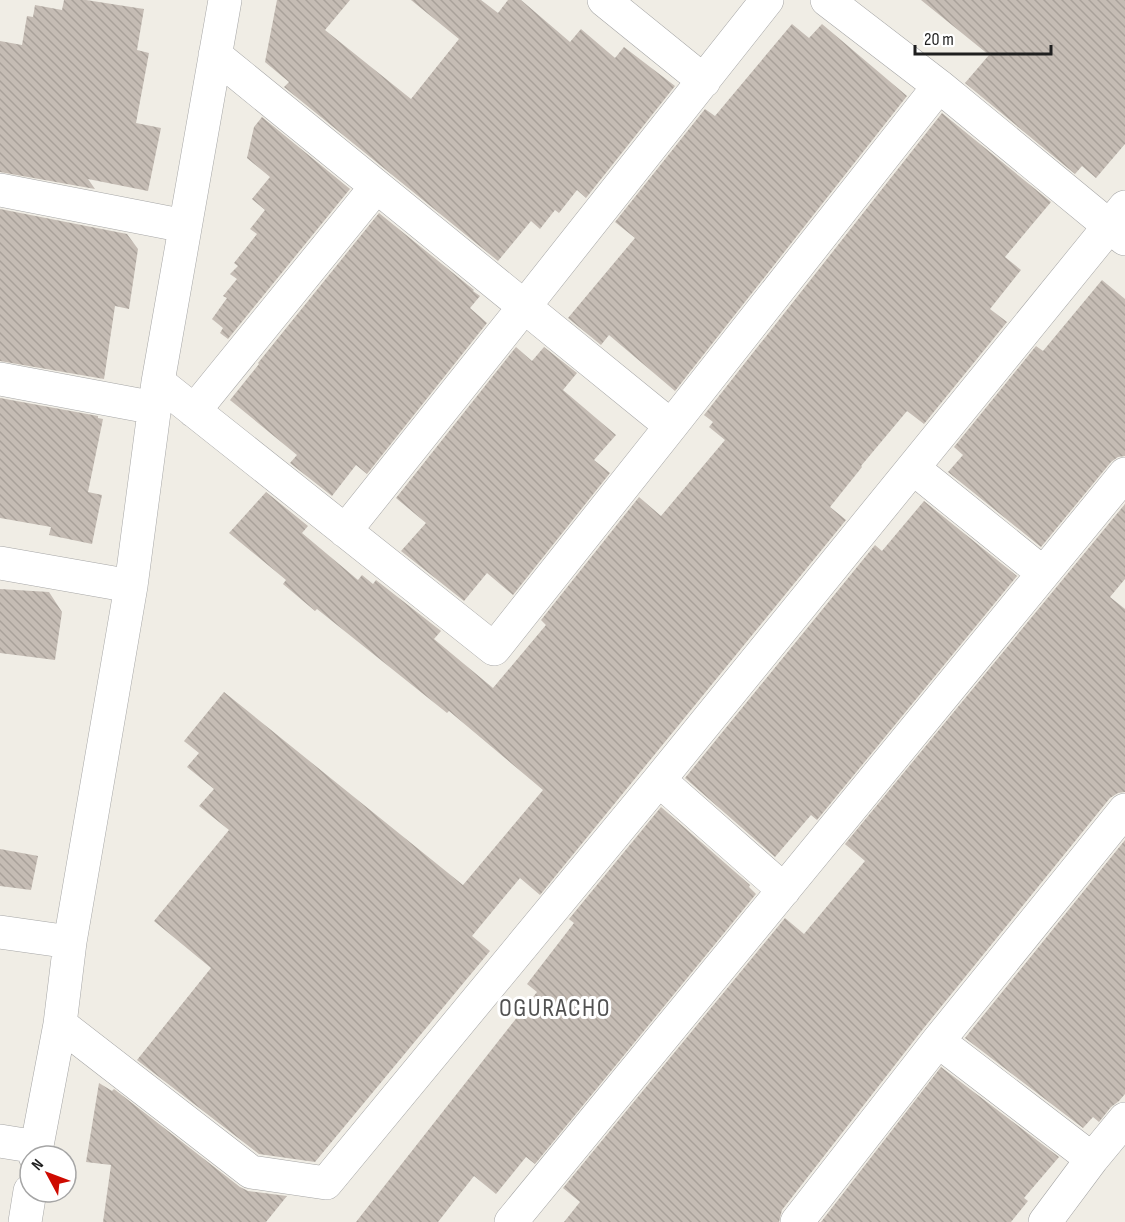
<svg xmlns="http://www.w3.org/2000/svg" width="1125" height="1222" font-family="'Sofia Sans Condensed',sans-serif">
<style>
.building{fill:url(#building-back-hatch)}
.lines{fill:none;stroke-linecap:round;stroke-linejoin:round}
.minor-casing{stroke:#a6a6a6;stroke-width:34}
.minor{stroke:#fff;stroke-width:33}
.labels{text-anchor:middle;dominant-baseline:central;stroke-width:6;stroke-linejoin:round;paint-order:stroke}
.quarter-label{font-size:26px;letter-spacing:1.5px;fill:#525252;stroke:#fff}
</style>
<defs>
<pattern id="building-back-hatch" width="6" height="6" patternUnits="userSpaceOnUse" patternTransform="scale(1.5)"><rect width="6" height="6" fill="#c5bcb4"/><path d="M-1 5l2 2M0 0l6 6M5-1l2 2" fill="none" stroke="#a9a19a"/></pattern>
</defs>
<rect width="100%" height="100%" fill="#f0ede5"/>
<path class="building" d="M64 0H86L144 9 137 50 149 53 136 123 161 128 148 191 88 179 95 189 0 172V41L22 45 27 16 33 17 35 5 62 10Z
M277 0H350L325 30 411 99 459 39 411 0H481L498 13 508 0H521L570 42 581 29 615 58 624 47 675 86 586 198 577 190 559 213 555 210 540 229 531 221 498 261 284 87 289 82 265 62Z
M921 0H1125V144L1096 178 1082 166 1075 174 965 83 989 55Z
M792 24 809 38 822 24 907 96 675 391 609 335 601 345 568 318 635 238 615 222 705 109 715 116Z
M942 113 1051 202 1005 257 1021 270 990 309 1007 322 924 424 907 411 861 466 862 467 830 507 846 520 540 895 520 878 472 936 490 951 315 1162 259 1154 137 1060 211 968 154 921 229 830 199 806 214 789 187 767 199 753 184 741 224 692 463 885 543 790 449 711 447 713 317 609 315 611 283 584 286 580 229 533 266 492 308 526 302 533 358 580 362 575 373 584 376 580 441 631 434 639 493 688 546 625 541 620 639 497 661 516 725 440 709 427 713 422 704 415Z
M262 117 350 189 228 339 220 333 223 328 212 319 227 298 223 296 237 279 230 274 238 266 234 263 257 234 250 229 265 210 252 199 270 177 247 158 254 127Z
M0 209 127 234 138 249 129 309 115 306 104 379 0 361Z
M379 213 474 290 473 291 480 296 470 308 487 323 367 474 356 465 332 496 290 463 297 455 230 400 259 364 258 363Z
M1102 280 1125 299V456L1118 457 1111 462 1041 547 948 472 963 455 954 447 1036 346 1043 351Z
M516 347 532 361 544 347 577 373 563 390 616 435 594 460 610 473 513 595 487 573 464 601 401 551 426 523 396 498Z
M0 398 98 416V418L103 419 88 492 102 495 92 544 49 535 51 527 0 518Z
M924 501 1017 576 817 820 811 815 775 857 685 778 875 545 882 551Z
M1125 504V579L1110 597 1125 609V792L1118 793 1110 798 923 1029 782 1210 779 1222H564L580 1202 563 1188 785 918 804 934 865 861 845 844Z
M0 589 49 592 62 612 55 660 0 653Z
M661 807 750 885 749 887 756 894 535 1164 526 1157 496 1194 474 1176 438 1222H356L537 992 527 984 574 923 569 919Z
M1125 840V1094L1119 1101 1111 1107 1099 1122 1093 1117 1083 1128 965 1038Z
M0 849 38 856 31 890 0 886Z
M941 1067 1059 1157 1024 1198 1028 1201 1011 1222H821Z
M99 1083 112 1091 114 1089 240 1187 248 1191 287 1196 266 1222H103L111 1165 86 1162Z"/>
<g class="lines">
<defs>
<path id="minor" d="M604 0 704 81
M827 0 939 86 1125 239
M215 55 671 426
M0 190 185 226
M0 379 155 408
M158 382 494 649 671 426 939 86
M194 411 376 187
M913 468 1043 573
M345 531 524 307 767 0
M0 563 131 586
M659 780 784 890
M0 932 70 942
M60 1024 251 1172 326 1183 659 780 1125 207
M938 1041 1092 1159
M0 1141 37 1147
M35 1156 60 1024 70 942 131 586 158 382 225 0
M25 1222 30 1191
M511 1222 1125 474
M797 1222 938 1041 1125 810
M1045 1222 1092 1159 1125 1119"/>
</defs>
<use href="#minor" class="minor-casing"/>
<use href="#minor" class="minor"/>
</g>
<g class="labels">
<g class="quarter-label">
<text x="555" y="1008">OGURACHO</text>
</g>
</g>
<g transform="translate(48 1174) rotate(311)"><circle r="28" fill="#ffffff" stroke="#a5a5a5" stroke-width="1.5"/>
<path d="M0-4.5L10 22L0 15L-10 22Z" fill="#ce0a00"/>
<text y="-9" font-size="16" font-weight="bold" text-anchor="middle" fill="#1f1f1f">N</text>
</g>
<path d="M915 45v9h136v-9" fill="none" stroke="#1f1f1f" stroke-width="3"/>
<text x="924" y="45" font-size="18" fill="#1f1f1f" stroke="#ffffff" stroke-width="4.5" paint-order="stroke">20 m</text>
</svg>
